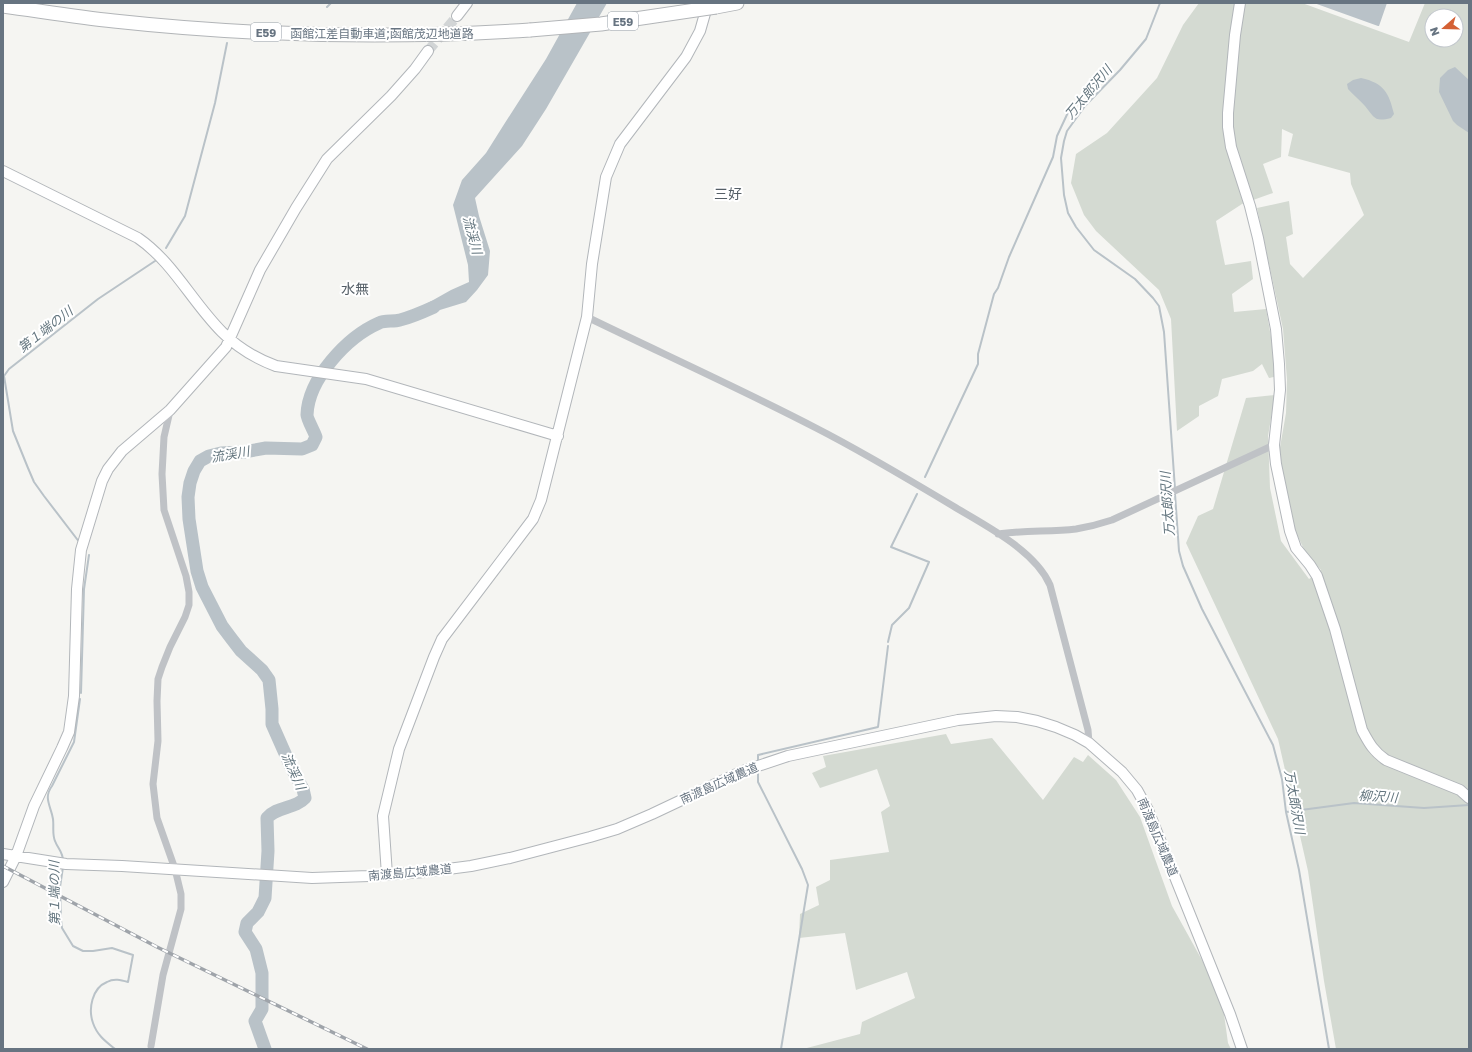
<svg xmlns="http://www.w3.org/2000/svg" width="1472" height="1052" font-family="'Golos Text','Noto Sans JP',sans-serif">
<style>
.green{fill:#d4dad2;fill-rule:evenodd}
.water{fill:#b9c2c8}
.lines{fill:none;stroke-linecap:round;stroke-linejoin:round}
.stream{stroke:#b9c2c8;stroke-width:2}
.river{stroke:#b9c2c8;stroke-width:13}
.secondary-tunnel{stroke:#d2d5d6;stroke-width:10;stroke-dasharray:10 5;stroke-linecap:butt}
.secondary-casing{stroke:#b2b6ba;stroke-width:12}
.highway-casing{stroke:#b2b5b8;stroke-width:15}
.street{stroke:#bfc2c6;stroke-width:7}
.secondary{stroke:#fff;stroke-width:10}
.highway{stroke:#fff;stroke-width:13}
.rail-casing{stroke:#9fa4aa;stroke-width:3.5}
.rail{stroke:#fff;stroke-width:2;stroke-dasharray:6;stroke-linecap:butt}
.highway-bridge-casing{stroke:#b2b5b8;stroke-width:15;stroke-linecap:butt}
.highway-bridge{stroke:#fff;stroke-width:13}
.labels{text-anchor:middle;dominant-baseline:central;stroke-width:4;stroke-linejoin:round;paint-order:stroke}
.shield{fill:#fff;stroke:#959ea7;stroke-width:1}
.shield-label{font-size:11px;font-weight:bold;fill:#677481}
.street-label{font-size:12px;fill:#677481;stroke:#fff}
.water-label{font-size:13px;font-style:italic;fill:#63757e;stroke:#fff}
.quarter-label{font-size:14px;fill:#545e66;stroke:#fff}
</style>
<rect width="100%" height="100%" fill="#f5f5f2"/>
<path class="green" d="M1199 3H1302L1409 42 1425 3H1469V1049H1336L1324 981 1308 871 1278 739 1186 543 1198 516 1213 509 1246 398 1275 395 1268 436 1270 488 1281 541 1309 579 1321 570 1305 551 1296 533 1279 453 1286 413 1287 380 1283 329 1257 208 1289 201 1293 234 1286 237 1290 264 1303 278 1364 215 1351 184 1350 173 1288 156 1293 134 1282 129 1281 157 1263 164 1273 193 1242 204 1216 221 1225 265 1251 261 1253 279 1232 294 1234 312 1266 309 1274 354V377L1269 378 1262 364 1253 371 1222 379 1218 396 1199 406V416L1177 431 1171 319 1159 290 1096 231 1084 215 1071 183 1076 154 1107 133 1157 78 1183 25ZM1432 16H1456V40H1432Z
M946 734 951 744 992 738 1043 800 1074 757 1083 762 1088 755 1116 780 1140 817 1172 906 1213 980 1223 1007 1228 1043 1231 1049H803L860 1034 862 1022 915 998 907 972 856 990 845 933 799 938 800 914 819 905 816 887 830 880V860L889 852 881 812 890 806 877 769 820 788 812 773 826 767 823 756Z"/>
<path class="water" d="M577 3H607L546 109 522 146 475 198 479 216 490 251 488 275 477 290 466 302 417 317 419 308 451 290 469 282 468 265 453 205 462 180 486 153 503 126 546 59Z
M1314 3H1387L1379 26H1378Z
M1455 67 1469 80V133L1457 125 1453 121 1439 92 1440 78 1448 70Z
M1361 78C1384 83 1389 93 1394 114L1391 118C1374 122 1375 118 1365 106 1360 100 1353 95 1348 89L1347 84 1353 80Z"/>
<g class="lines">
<path class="stream" d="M1160 3 1146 39 1120 70 1085 106 1067 131 1064 141 1061 158 1064 195 1068 213 1076 227 1094 250 1135 279 1153 298 1159 306 1164 332 1175 489
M327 7 331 3
M166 248 185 216 215 103 227 43
M925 477 978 364V354L994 294 998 288 1009 257 1053 157 1057 136 1071 106 1089 101
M1175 494 1179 551 1183 566 1202 609 1273 745 1282 779 1286 812 1299 870 1329 1049
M80 543 44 496 34 482 28 468 13 431 4 376 9 369 98 299 155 261
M888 642 892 625 909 608 929 562 891 547 917 494
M81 693 84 589 89 555
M758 761V755L878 727 888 646
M758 774V782L802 869 808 885 781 1049
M1286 812 1354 803 1424 808 1469 805
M63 861C63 852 58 849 55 841 52 834 54 826 53 819 51 806 43 798 52 786L74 742 80 699
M63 867 60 887 61 920 62 928 73 946 83 951H93L112 948 133 955 128 982C121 980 114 978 107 982 92 988 88 1009 93 1023 97 1035 105 1041 115 1049"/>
<path class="river" d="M265 1049 255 1021 262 1009V973L256 949 245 932 247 923 258 912 265 898 268 851 267 818C277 806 295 809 305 798L303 789 291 767 272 724V709L269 680 262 670 241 651 231 638 222 626 202 587 197 571 189 519 188 497 190 483 194 471 200 461 209 456 221 453 244 452 266 448 302 449 312 445 316 437C315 433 307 419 307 415 308 379 347 337 379 323 385 320 393 322 400 320 412 317 423 312 434 307"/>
<path class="secondary-tunnel" d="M428 51 457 16"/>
<defs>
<path id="secondary" d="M1240 3 1235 35 1228 113V127L1231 147 1250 206 1258 238 1276 329 1279 364 1280 390 1274 445 1276 464 1290 531 1296 548 1310 565 1317 576 1335 629 1362 730C1369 743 1373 751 1386 760L1460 790 1469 798
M457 16 467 3
M3 171 138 238C173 262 192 302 222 332 237 347 257 359 276 366L366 379 558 436
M3 854 66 864 122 866 312 878 369 876 425 872 471 866 510 858 590 837 617 829 652 814 743 771 788 756 958 720 996 716 1017 717 1037 721 1056 727 1075 735 1089 743 1122 772 1137 790 1148 810 1230 1014 1242 1049
M387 875 383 816 399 749 434 657 442 639 533 519 541 500 587 317 592 264 606 177 620 144 686 57 700 31 708 3
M3 882 16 856 34 806 62 748 69 732 74 696 77 589 81 550 102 481 108 469 122 451 170 410 226 347 260 270 296 208 327 159 391 96 415 69 428 51"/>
<path id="highway" d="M3 6C40 11 77 17 114 21 252 36 391 39 530 30
M716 7 737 3"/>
</defs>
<use href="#secondary" class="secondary-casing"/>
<use href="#highway" class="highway-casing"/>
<path class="street" d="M587 317C663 354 741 389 816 428 863 452 908 479 953 506 984 525 1035 550 1050 585L1088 730 1089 743
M998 534C1024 530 1050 532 1076 529 1088 527 1100 524 1112 520L1274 445
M151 1046 163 975 181 909V894L175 869 157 818 153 784 158 741 157 701 158 679 162 667 170 647 185 617 189 605V592L186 576 164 510 162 474 164 437 170 411"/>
<use href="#secondary" class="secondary"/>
<use href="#highway" class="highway"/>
<defs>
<path id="rail" d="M3 866 157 947 367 1049"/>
</defs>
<use href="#rail" class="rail-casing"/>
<use href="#rail" class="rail"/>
<defs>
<path id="highway-bridge" d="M530 30 601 24 716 7"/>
</defs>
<use href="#highway-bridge" class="highway-bridge-casing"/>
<use href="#highway-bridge" class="highway-bridge"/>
</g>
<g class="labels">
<g class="shield">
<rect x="608" y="12" width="30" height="18" rx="3"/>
<rect x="251" y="23" width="30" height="18" rx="3"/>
</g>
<g class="shield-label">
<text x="623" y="21">E59</text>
<text x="266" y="32">E59</text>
</g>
<g class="street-label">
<text x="382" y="33">函館江差自動車道;函館茂辺地道路</text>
<text transform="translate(719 783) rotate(-24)">南渡島広域農道</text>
<text transform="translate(1158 837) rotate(67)">南渡島広域農道</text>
<text transform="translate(410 872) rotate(-5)">南渡島広域農道</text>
</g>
<g class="water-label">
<text transform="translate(1088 92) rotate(-50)">万太郎沢川</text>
<text transform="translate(473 235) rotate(75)">流渓川</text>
<text transform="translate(45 329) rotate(-38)">第１端の川</text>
<text transform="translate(230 454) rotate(-10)">流渓川</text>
<text transform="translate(1167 504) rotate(-94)">万太郎沢川</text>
<text transform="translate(294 771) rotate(66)">流渓川</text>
<text transform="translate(1378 796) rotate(4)">柳沢川</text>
<text transform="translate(1295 802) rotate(80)">万太郎沢川</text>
<text transform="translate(54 893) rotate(-91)">第１端の川</text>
</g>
<g class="quarter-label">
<text x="728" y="193">三好</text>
<text x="355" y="288">水無</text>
</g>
</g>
<rect width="1472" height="1052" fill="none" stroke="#677481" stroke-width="8"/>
<g transform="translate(1444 28) rotate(250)"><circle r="19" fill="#ffffff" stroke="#c2c7cd"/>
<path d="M0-3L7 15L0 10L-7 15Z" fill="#d46034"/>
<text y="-6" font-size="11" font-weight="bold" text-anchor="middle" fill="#677481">N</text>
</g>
</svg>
